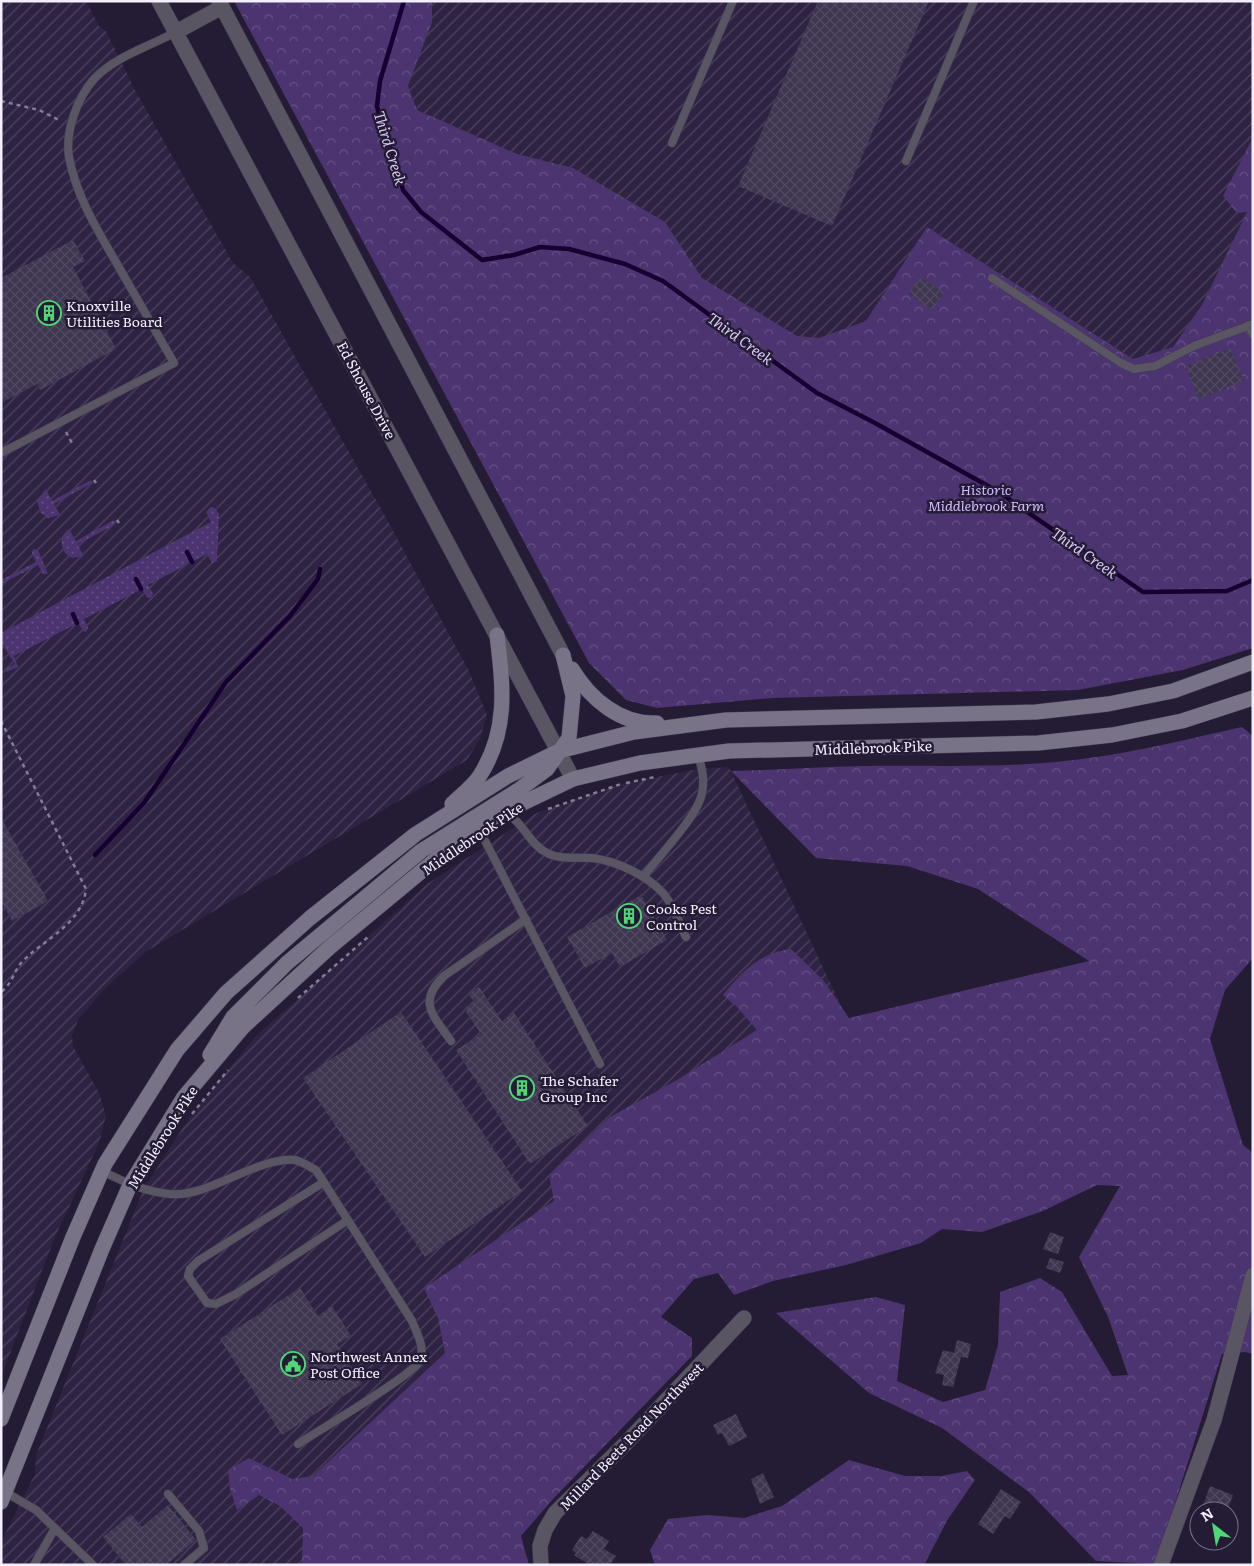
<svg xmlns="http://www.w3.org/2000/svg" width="1254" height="1566" font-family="Literata,serif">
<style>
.industrial{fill:url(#industrial-furrows)}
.grass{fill:url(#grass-dots)}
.forest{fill:url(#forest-crowns)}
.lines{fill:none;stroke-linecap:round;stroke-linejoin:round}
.stream{stroke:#160031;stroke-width:4.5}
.building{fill:url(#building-cross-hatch)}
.service-casing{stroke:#413951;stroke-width:9}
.minor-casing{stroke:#413951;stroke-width:16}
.tertiary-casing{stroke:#413951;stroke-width:16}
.secondary-casing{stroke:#413951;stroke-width:16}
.path{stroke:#847e92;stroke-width:2.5;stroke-dasharray:4 4;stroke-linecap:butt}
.service{stroke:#595563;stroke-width:8}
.minor{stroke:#595563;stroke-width:15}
.tertiary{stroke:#595563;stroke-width:15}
.secondary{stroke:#797388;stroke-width:15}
.labels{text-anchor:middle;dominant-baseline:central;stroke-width:5;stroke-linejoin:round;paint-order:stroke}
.poi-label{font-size:14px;fill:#f3effd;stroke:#241b35;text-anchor:start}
.street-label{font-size:14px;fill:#f3effd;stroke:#241b35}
.park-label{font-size:14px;font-style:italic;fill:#d0bbfc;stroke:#241b35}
.water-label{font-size:15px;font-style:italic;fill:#d8caf6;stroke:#241b35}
</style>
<defs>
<pattern id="industrial-furrows" width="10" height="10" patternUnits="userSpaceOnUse" patternTransform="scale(1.25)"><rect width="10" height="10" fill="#2f2343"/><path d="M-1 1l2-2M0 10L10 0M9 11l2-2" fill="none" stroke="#4e435f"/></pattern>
<pattern id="grass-dots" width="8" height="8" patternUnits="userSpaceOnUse" patternTransform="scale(1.25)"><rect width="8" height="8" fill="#4b346f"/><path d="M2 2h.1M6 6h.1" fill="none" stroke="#655284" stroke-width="1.8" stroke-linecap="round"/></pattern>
<pattern id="forest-crowns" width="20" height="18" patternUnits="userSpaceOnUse" patternTransform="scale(1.25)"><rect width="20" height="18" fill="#4b346f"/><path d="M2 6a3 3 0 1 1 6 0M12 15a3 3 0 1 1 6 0" fill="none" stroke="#655284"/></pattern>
<pattern id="building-cross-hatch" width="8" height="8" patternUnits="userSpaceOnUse" patternTransform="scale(1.25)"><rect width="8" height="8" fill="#3f3651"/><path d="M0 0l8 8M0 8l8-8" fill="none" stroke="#524a62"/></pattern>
</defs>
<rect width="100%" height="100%" fill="#241b35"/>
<path class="industrial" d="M1 1H86L99 26 106 31 134 88 193 193 233 263 250 277 385 516 468 669 487 715 480 739 467 760 147 951 105 988 78 1020 72 1036 73 1046 100 1095 106 1116 99 1143 55 1237 1 1377Z
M426 1H1253V196L1249 209 1203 303 1173 347 1133 359 927 227 829 379 390 112Z
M729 767 859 1044 342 1565H1V1542L35 1474 36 1455 144 1188 189 1118 256 1036 427 884 536 813 621 784 698 769Z"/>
<path class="grass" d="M91 480 92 483 54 504 60 515 48 518 41 513 37 501 46 489 52 501Z
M211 507 215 508 219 514 217 561 212 563 207 554 148 585 153 594 151 598 147 597 142 589 84 619 88 628 86 632 83 631 78 623 14 656 18 667 6 672V669L15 664 1 643V633L211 522 206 512Z
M114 520 116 524 78 544 83 556 72 558 65 553C60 544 60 536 69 529L76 541Z
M33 549 38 550 48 574H43L38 565 1 584V580L36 562 32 553Z"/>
<path class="forest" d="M234 1H432V22L408 86 417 110 517 154 573 168 665 222 702 278 797 336 819 338 866 321 927 227 1133 359 1173 347 1203 303 1247 212 1237 213 1223 196 1253 137V648L1183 670 1078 690 773 698 657 708 626 700 589 663Z
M1242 727 1253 736V958L1225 990 1210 1039 1243 1145 1253 1153V1354L1245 1352 1222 1354 1156 1564 1096 1561 1029 1492 942 1428 869 1393 776 1313 876 1297 905 1305 897 1381 943 1402 985 1390 998 1345 1000 1292 1040 1278 1062 1292 1112 1376 1128 1375 1108 1317 1079 1257 1120 1186 1097 1185 1043 1211 982 1232 942 1229 921 1243 846 1265 773 1281 734 1295 718 1273 694 1279 661 1317 692 1338V1356L554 1498 521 1536 529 1565H302L303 1528 280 1506 259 1495 237 1510 230 1489 228 1470 249 1458 292 1479 313 1476 445 1353 438 1318 424 1288 554 1201 549 1175 610 1117 677 1080 757 1030 738 1008 723 995C741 972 761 952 791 949L823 980 849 1018 1089 961 978 889 907 866 816 858 731 771C775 770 819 767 863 766 928 765 992 768 1056 762 1121 756 1179 741 1242 727Z
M849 1460 905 1476H941L967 1471 975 1480 948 1519 924 1565H655L650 1550 668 1519 707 1515 744 1518 782 1506Z"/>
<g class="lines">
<path class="stream" d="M404 1 380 81 377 106 383 132 394 156 403 190 421 212 482 260 514 255 540 247 569 249 625 264 663 281 817 393 875 423 997 491 1143 592 1227 591 1253 580
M187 552 192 562
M136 579 141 589
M73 614 77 623
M95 855 144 803 226 682 290 616 318 579 320 569"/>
</g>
<path class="building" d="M818 1H929L832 226 738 186Z
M73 240 85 261 73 267 116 349 40 390 37 384 1 403V278Z
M920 277 944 293 932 310 908 294Z
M1230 348 1244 381 1199 399 1185 366Z
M1 818 48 901 12 921 1 901Z
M641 895 667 940 620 967 612 953 585 968 567 937Z
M479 987 502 1021 514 1013 588 1126 530 1164 456 1050 481 1034 464 1009 474 1002 468 994Z
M401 1012 522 1191 425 1257 303 1078Z
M1050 1232 1064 1237 1058 1254 1043 1249Z
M1050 1258 1064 1262 1060 1273 1046 1268Z
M300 1288 318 1316 332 1306 351 1336 337 1344 362 1384 282 1435 220 1339Z
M957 1340 971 1344 968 1358 961 1357 953 1387 942 1385 944 1375 935 1373 943 1350 954 1353Z
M736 1414 747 1437 729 1446 722 1433 718 1435 713 1425Z
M763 1473 774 1497 760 1504 751 1479Z
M1210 1486 1233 1495 1227 1511H1201Z
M1001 1489 1021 1502 1010 1519 1005 1516 993 1534 978 1524Z
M168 1505 196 1540 166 1565H126L103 1537 131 1514 142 1527Z
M593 1531 609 1541 604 1549 616 1556 610 1565H590L574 1555 576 1553 572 1550 581 1536 587 1539Z"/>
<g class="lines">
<defs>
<path id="service" d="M672 143 733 1
M906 161 974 1
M992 278 1121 363 1134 369 1155 366 1194 346 1253 324
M1249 325 1253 335
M1 453 174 363C155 330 136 297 117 264 98 231 76 196 69 157 65 132 77 98 94 79 114 57 150 46 176 32
M507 814C524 823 529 844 547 853 560 860 578 857 592 858 617 861 646 875 663 893 673 904 679 924 686 937
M480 831 600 1064
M643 877C658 857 698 816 702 793 705 779 702 768 698 755
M451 1041C433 1015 417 1002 444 976L526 919
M102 1171C124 1182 146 1192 170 1194 208 1198 256 1157 295 1160 301 1161 310 1167 316 1170L412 1321C417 1334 426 1348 419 1362 411 1376 318 1431 298 1444
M324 1182 198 1261 190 1269 188 1276 207 1303 216 1304 236 1294 348 1220
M5 1492 36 1510 93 1565
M168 1494 199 1531 204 1548 184 1565
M34 1565 55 1528"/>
<path id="minor" d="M541 1565 540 1546 545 1530 555 1513 628 1441 744 1318
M1161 1565 1214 1420 1253 1275"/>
<path id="tertiary" d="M159 1 573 779
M219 1 563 655
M176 32 222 7"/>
<path id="secondary" d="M572 669C590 699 621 725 657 723
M452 804C460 796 472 787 479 777 509 731 503 686 497 635
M210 1055 233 1017 287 963 421 851 520 789 547 769 569 738 573 696 563 655
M1 1419 73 1237 105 1164 177 1050 226 993 310 918 416 834 508 776 559 751 634 732 726 720 1036 712 1108 704 1173 691 1253 662
M1 1502 102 1249 130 1185 184 1097 243 1027 330 947 435 860 523 803 573 779 640 763 729 751 1038 743 1112 735 1182 721 1253 698"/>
</defs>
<use href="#service" class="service-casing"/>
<use href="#minor" class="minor-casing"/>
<use href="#tertiary" class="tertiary-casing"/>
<use href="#secondary" class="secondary-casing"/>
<path class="path" d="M1 101 39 110 61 121
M66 432 72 443
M94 480 96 483
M117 520 119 523
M1 721 86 889C82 925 42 940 21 963 13 973 12 984 1 992
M626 783 655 777
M548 809 621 784
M298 998 369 936
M192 1114 228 1070"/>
<use href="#service" class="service"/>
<use href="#minor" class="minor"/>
<use href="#tertiary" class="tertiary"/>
<use href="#secondary" class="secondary"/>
</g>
<defs>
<symbol id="building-ring" viewBox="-11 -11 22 22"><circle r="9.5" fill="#241b35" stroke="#4fd675" stroke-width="1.5"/><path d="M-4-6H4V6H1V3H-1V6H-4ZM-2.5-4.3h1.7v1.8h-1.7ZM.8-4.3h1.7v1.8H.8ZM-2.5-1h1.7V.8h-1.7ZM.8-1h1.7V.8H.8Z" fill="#4fd675"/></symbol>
<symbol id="civic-ring" viewBox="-11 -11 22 22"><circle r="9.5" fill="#241b35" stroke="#4fd675" stroke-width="1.5"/><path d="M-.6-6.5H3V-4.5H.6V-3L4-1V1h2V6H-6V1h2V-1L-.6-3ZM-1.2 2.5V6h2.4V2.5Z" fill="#4fd675"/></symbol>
</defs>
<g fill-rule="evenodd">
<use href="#building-ring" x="35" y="299" width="28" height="28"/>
<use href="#building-ring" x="615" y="902" width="28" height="28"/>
<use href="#building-ring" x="508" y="1074" width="28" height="28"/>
<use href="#civic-ring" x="279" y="1350" width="28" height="28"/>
</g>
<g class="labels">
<g class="poi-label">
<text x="66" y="305">Knoxville<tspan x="66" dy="16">Utilities Board</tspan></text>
<text x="646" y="908">Cooks Pest<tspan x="646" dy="16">Control</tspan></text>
<text x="540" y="1080">The Schafer<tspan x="540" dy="16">Group Inc</tspan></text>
<text x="310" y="1356">Northwest Annex<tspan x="310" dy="16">Post Office</tspan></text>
</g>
<g class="street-label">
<text transform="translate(367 390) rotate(62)">Ed Shouse Drive</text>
<text transform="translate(873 747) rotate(-2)">Middlebrook Pike</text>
<text transform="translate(472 838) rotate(-34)">Middlebrook Pike</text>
<text transform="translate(162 1137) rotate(-58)">Middlebrook Pike</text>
<text transform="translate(631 1436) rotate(-46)">Millard Beets Road Northwest</text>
</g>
<g class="park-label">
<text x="986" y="489">Historic<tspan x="986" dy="16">Middlebrook Farm</tspan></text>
</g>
<g class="water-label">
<text transform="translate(391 148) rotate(73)">Third Creek</text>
<text transform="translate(741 338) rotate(36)">Third Creek</text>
<text transform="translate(1085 552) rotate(35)">Third Creek</text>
</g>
</g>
<rect width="1254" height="1566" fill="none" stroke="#f3effd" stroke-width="5"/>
<g transform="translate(1214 1526) rotate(329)"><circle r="24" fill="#241b35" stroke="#777085"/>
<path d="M0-4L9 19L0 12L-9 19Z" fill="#4fd675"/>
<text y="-8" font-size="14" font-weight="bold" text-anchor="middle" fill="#f3effd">N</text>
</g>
</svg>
